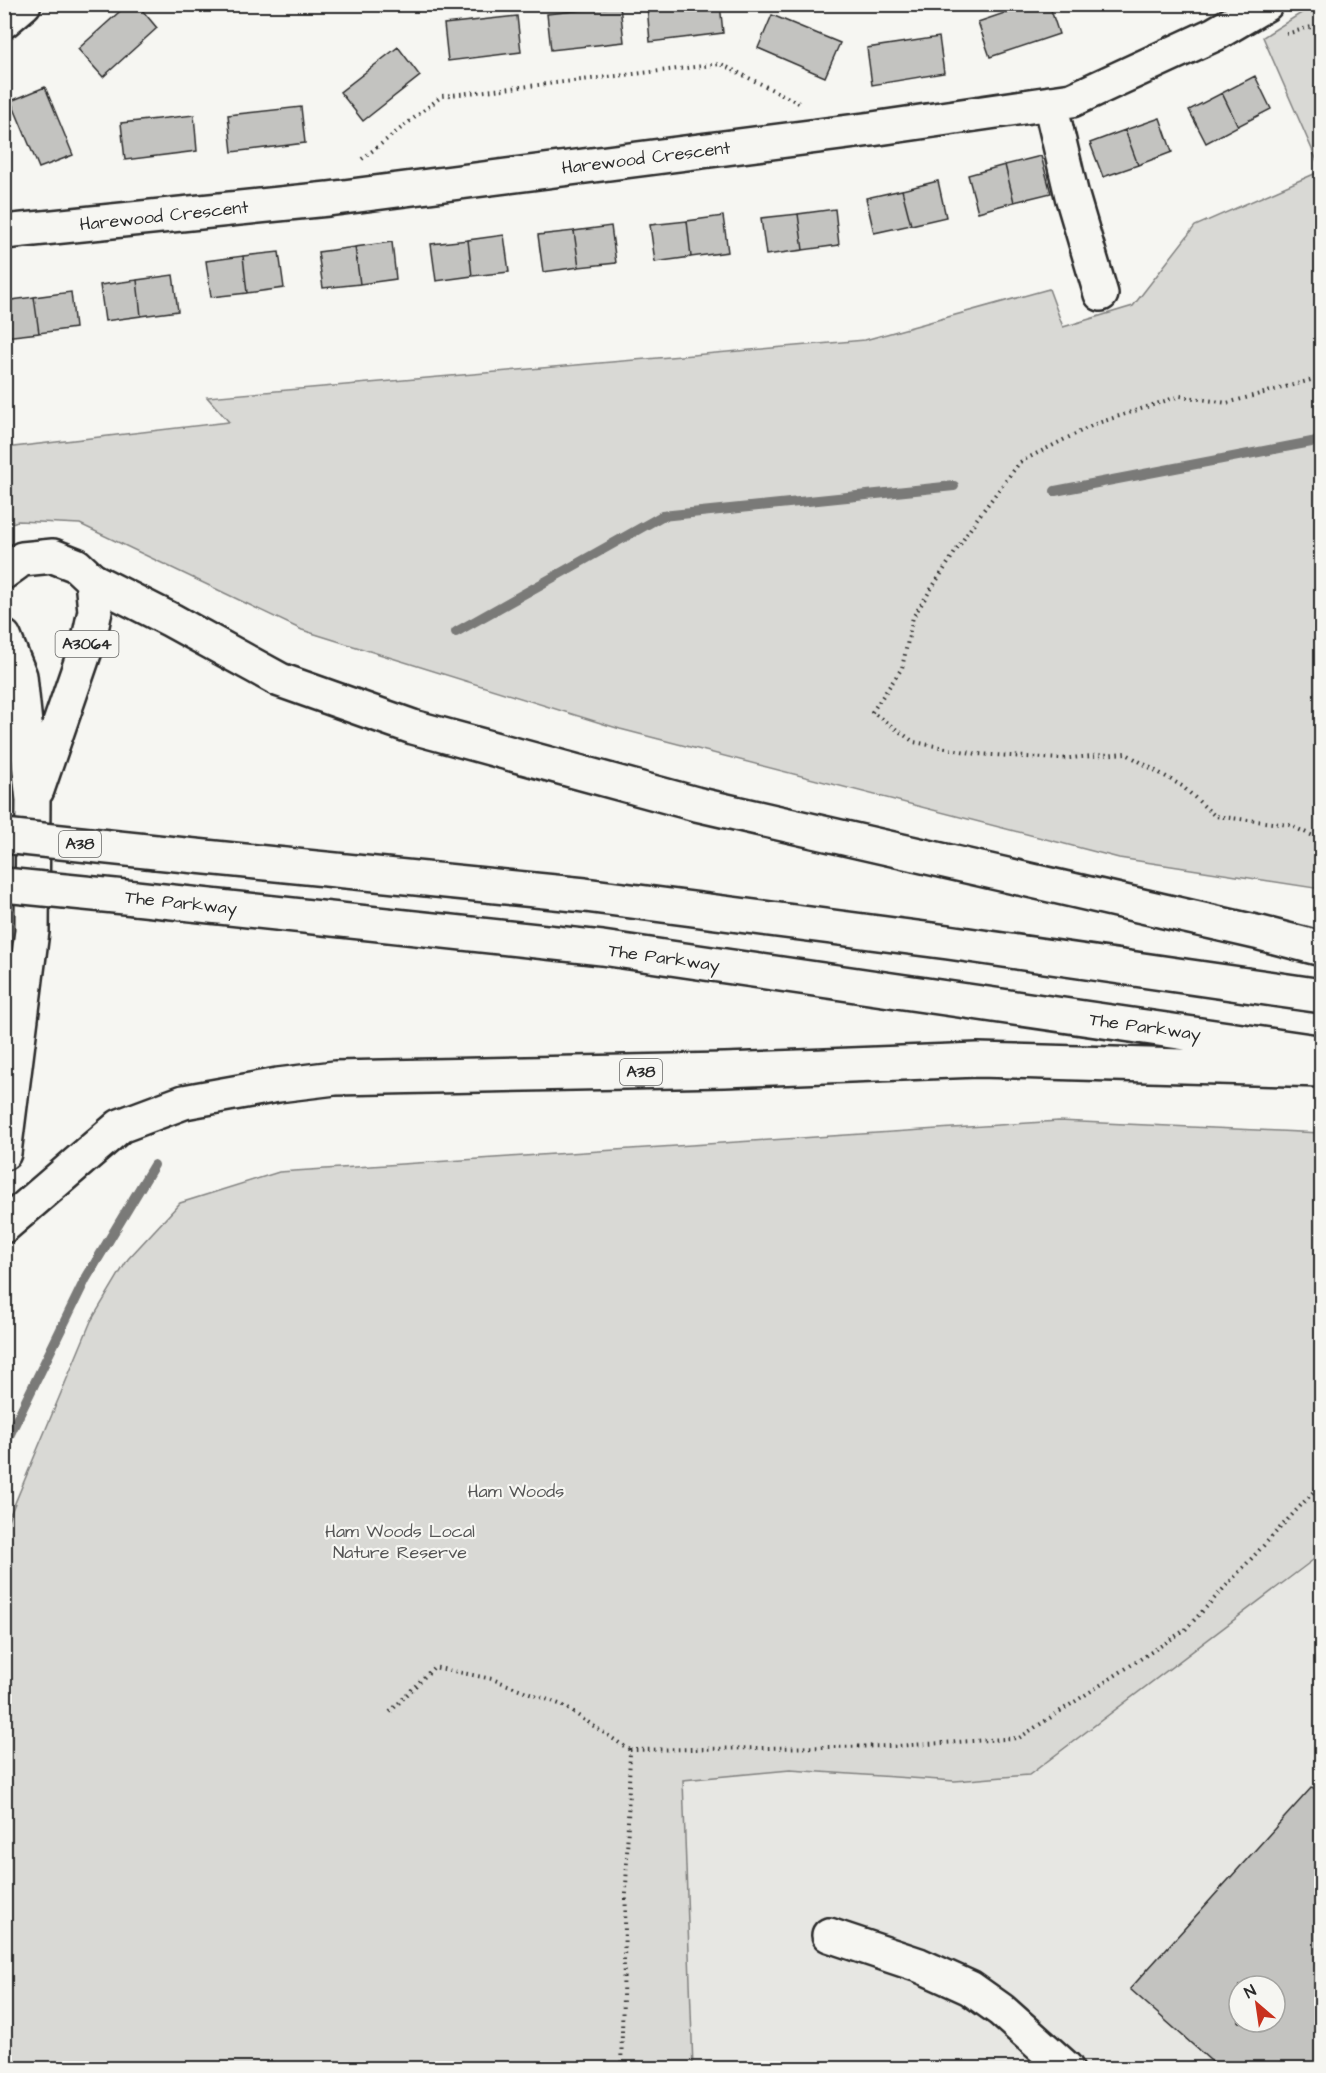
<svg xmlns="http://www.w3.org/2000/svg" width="1326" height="2073" font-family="'Architects Daughter',sans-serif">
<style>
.built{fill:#e7e7e3;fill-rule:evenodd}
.green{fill:#d9d9d5;stroke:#828280;stroke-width:1.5}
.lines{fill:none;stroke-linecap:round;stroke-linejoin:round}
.stream{stroke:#7a7a78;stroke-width:10}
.building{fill:#c3c3c0;stroke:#2b2b2b;stroke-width:1.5;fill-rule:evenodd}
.minor-casing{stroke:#2b2b2b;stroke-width:38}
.major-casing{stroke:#2b2b2b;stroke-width:38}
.highway-casing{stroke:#2b2b2b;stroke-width:38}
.path{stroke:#2b2b2b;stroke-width:4;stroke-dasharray:1.5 4.5;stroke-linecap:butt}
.minor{stroke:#f6f6f2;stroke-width:33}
.major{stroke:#f6f6f2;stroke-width:33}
.highway{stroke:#f6f6f2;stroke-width:33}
.highway-bridge-casing{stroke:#2b2b2b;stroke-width:38;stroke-linecap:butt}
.highway-bridge{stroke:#f6f6f2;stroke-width:33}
.labels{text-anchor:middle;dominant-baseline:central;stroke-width:4.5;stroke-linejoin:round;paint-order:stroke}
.shield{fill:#f6f6f2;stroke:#686867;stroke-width:1.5}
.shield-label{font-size:16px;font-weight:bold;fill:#2b2b2b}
.street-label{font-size:18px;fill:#2b2b2b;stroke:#f6f6f2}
.park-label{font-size:18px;fill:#565656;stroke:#f6f6f2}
</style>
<rect width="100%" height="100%" fill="#f6f6f2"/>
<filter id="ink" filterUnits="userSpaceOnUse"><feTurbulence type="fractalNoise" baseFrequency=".0167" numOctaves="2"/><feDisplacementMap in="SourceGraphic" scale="12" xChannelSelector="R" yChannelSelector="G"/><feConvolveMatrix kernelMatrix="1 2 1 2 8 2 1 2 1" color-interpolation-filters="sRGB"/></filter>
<g filter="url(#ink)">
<path class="built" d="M1321 1554V2068H693L683 1780 790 1770 955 1781 1029 1775ZM1239 1986H1275V2022H1239Z"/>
<path class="green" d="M1314 5H1322L1321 170 1263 37Z
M1321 171V889L1119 858 620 729 302 630 80 524 18 521 5 525V448L229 422 207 397 865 340 1049 289 1063 327 1133 306 1195 226Z
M1059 1121 1321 1133V1554L1029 1775 955 1781 790 1770 683 1780 693 2068H5V1527L91 1321 128 1259 180 1203 279 1172Z"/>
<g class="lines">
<path class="stream" d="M1055 491 1322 440
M456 632 662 516 954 486
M4 1446 85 1280 154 1165"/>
</g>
<path class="building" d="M128 4H137L157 28 103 77 78 49Z
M720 4 723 33 650 42 647 5Z
M1031 4H1049L1059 34 990 57 978 22Z
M620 6 624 42 551 50 547 14Z
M772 15 840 43 825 77 758 48Z
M517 16 521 52 448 61 444 24Z
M939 37 944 73 872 85 867 48Z
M398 47 420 76 363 121 340 92Z
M1255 76 1271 109 1238 126 1222 93Z
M45 87 73 155 39 168 11 101Z
M1222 93 1238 126 1206 143 1189 110Z
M301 107 305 143 232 152 228 115Z
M194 115 197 151 125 160 121 123Z
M1160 118 1172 152 1138 165 1125 130Z
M1125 130 1138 165 1103 177 1090 143Z
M1041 156 1051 193 1014 202 1005 165Z
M1005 165 1014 202 978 212 968 175Z
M938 181 946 217 911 225 902 190Z
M902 190 911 225 874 233 866 198Z
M835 209 839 245 803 250 798 214Z
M798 214 803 250 766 255 761 218Z
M723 216 728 252 691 257 687 221Z
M687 221 691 257 655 262 650 225Z
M611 226 616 263 579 267 574 231Z
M574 231 579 267 543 272 538 235Z
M504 235 509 272 472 276 468 240Z
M468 240 472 276 436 281 431 244Z
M392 242 396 279 360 284 355 247Z
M355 247 360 284 323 288 318 252Z
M279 252 284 288 247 293 243 256Z
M243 256 247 293 211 297 206 261Z
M173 275 178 311 141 316 137 280Z
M137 280 141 316 105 321 100 285Z
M71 292 75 328 39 333 34 297Z
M34 297 39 333 4 337V301Z
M1312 1787 1322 1795V2068H1219L1130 1989ZM1239 1986H1275V2022H1239Z"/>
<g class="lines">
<defs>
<path id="minor" d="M4 21 24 4
M1050 103 1072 196 1101 294
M4 232 328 199 872 129 1072 100 1215 34 1266 4
M829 1935 919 1965 970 1988 1001 2010 1066 2068"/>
<path id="major" d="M4 572 22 559 53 556 76 565 92 580 95 611 89 639 37 790
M4 637 20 676 33 800 32 931 4 1153"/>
<path id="highway" d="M92 580 171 620 280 680 413 727 696 804 1260 933 1322 949
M156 852 585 895 948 942 1322 996
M135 898 602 948 1317 1052
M4 1226 120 1126 184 1102 278 1085 335 1078 725 1070 978 1060 1322 1070"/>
</defs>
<use href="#minor" class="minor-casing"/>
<use href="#major" class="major-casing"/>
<use href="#highway" class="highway-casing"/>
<path class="path" d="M1286 34 1322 24
M362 159 442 96 721 64 799 103
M1322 377 1227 403 1180 396 1095 424 1020 462 976 520 913 617 902 668 872 712 914 742 977 754 1060 759 1125 753 1182 786 1215 816 1289 825 1322 840
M390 1712 434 1667 492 1679 562 1705 630 1750
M621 2068 630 1750 896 1746 1019 1738 1185 1630 1317 1488 1322 1489"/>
<use href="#minor" class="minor"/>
<use href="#major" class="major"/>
<use href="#highway" class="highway"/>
<defs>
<path id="highway-bridge" d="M4 836 156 852
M4 885 135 898"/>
</defs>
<use href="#highway-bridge" class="highway-bridge-casing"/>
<use href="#highway-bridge" class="highway-bridge"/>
</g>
</g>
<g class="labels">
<g class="shield">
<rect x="55.5" y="631" width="63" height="26" rx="4.5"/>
<rect x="59" y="831" width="42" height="26" rx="4.5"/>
<rect x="620" y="1059" width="42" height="26" rx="4.5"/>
</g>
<g class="shield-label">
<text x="87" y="644">A3064</text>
<text x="80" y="844">A38</text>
<text x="641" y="1072">A38</text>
</g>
<g class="street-label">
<text transform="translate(646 158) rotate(-7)">Harewood Crescent</text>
<text transform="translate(164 216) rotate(-6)">Harewood Crescent</text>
<text transform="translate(181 903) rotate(6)">The Parkway</text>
<text transform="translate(664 958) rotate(8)">The Parkway</text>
<text transform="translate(1145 1027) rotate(8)">The Parkway</text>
</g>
<g class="park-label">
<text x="516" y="1491">Ham Woods</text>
<text x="400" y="1531">Ham Woods Local<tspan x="400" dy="21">Nature Reserve</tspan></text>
</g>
</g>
<rect width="1326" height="2073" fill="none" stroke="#f6f6f2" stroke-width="24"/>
<rect x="12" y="12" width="1302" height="2049" fill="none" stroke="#2b2b2b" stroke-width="2" filter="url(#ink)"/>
<g transform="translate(1257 2004) rotate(331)"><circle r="28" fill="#f6f6f2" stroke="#a5a5a2" stroke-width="1.5"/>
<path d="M0-4.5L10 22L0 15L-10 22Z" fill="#c8321e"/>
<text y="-9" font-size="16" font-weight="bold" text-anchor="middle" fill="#2b2b2b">N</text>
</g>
</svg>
